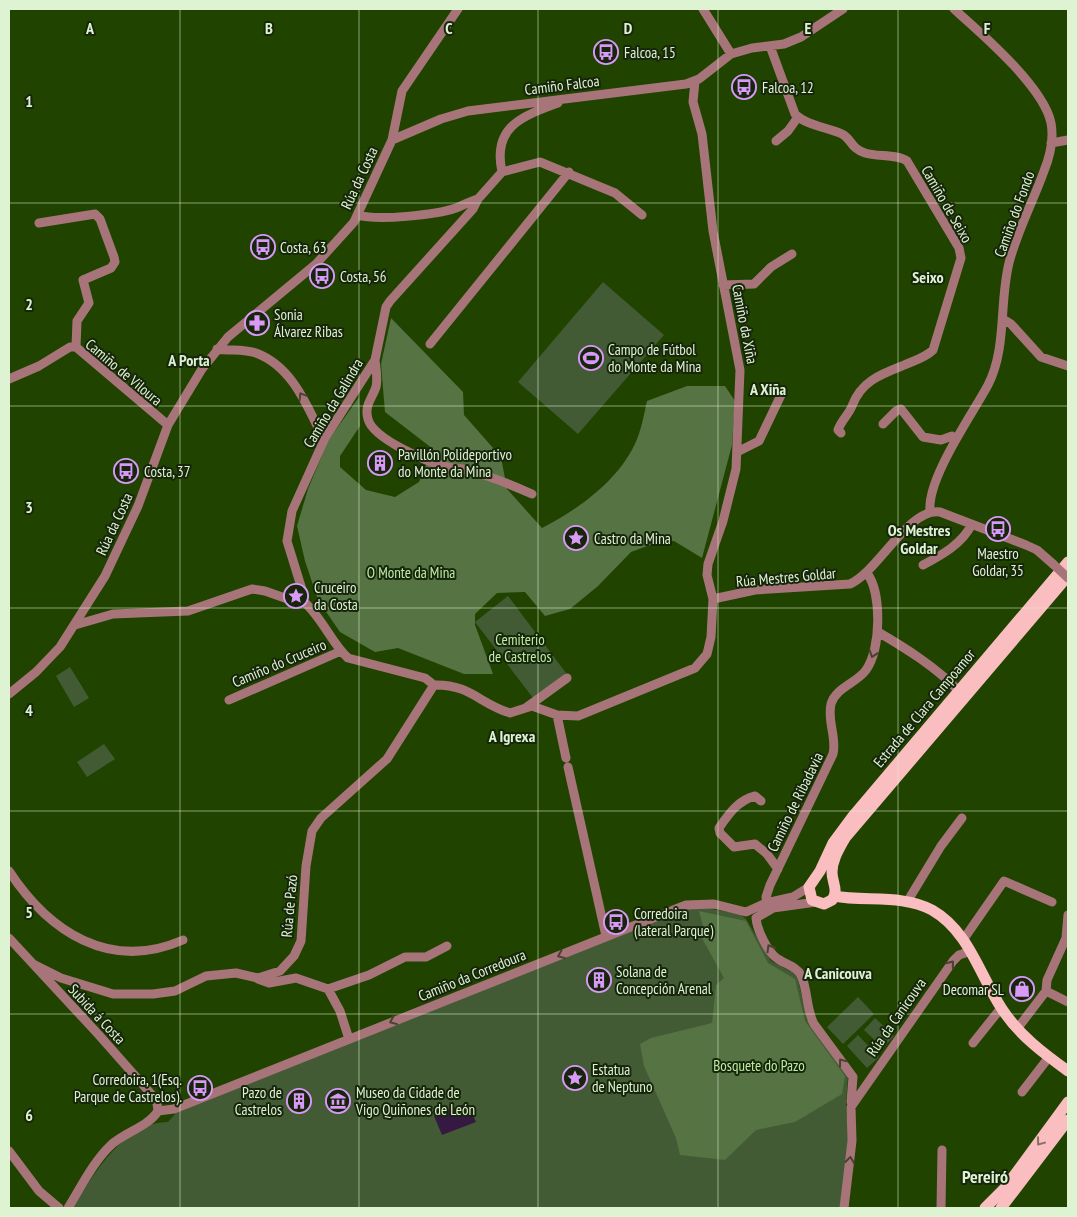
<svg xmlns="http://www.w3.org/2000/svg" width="1077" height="1217" font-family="'PT Sans Narrow',sans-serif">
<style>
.green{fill:#435b35}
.forest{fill:#557343}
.water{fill:#361942}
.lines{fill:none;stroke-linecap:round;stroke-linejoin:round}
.minor{stroke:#a77579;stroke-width:9}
.major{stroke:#fabdc0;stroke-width:11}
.minor-bridge{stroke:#a77579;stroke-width:9}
.oneway{stroke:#494132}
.oneway2{stroke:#887166}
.grid{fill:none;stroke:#ddf3d1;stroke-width:1;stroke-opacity:0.55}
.labels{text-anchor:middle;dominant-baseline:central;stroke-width:4;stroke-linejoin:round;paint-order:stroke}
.poi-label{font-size:15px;fill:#ddf3d1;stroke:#16250b;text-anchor:start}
.street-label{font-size:15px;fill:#ddf3d1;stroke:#16250b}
.park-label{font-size:15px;fill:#beeda2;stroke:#16250b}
.neighbourhood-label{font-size:16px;font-weight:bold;fill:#ddf3d1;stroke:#16250b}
.quarter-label{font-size:18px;font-weight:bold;fill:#ddf3d1;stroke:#16250b}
.grid-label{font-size:16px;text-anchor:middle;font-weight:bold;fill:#ddf3d1;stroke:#16250b;stroke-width:4;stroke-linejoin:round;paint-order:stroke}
</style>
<rect width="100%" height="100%" fill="#214300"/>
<path class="green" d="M603 282 664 335 578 434 518 382Z
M508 596 566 673 533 698 475 622Z
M70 667 89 698 74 707 56 676Z
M104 744 115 759 87 777 77 762Z
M700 907 740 914 746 919 771 961 797 975 807 1019 848 1076 846 1103 848 1141 841 1208H72C95 1174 122 1123 168 1122L177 1112 686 908Z
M858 997 874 1014 843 1044 827 1027Z
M875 1018 894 1036 883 1048 864 1030Z
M858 1035 879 1057 867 1068 847 1046Z"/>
<path class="forest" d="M391 318 463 392 464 415 501 457 507 489 542 528C579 509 621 479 637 439 642 427 644 414 647 401L687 386H725L735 401 732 445 702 558 674 541H661L631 552 598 586 570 609 545 616 525 592 497 593 475 614V625L493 674H464L398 648 375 652 340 632 318 600 305 561 297 526 308 489 328 441 359 397 360 426 340 456V467L366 490 395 497 419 482 433 449 385 412 381 364Z
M699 911 746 921 768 963 795 979 805 1021 845 1076 842 1094 795 1122 756 1130 725 1160 680 1155 676 1138 644 1066 640 1044 651 1038 712 1023 716 985 724 978 698 931 703 926Z"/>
<path class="water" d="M467 1103 476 1122 442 1135 434 1116Z"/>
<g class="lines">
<path class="minor" d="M703 9 731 54
M770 46 795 114C807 126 827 127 842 134 852 139 850 148 865 153 877 157 897 154 907 161L959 248 961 258 933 350C925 358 913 361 902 366 879 375 861 382 852 406 849 414 841 421 838 430L841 433
M695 81 693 102 702 134 713 231 740 370 736 469 723 521 708 564 707 575 713 599
M392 140 441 119 468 111 686 84 699 79 731 54 752 48 784 44 801 37 843 9
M776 141 788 131 798 117
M1051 143 1068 140
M502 172C492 126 523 116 558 103
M358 215C377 221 436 215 456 208 464 205 470 201 478 199
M39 223 95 214 100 219 114 257 115 262 111 268 83 280 89 303 77 321 76 347
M723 285 754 284 771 267 792 254
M1003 319 1011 324 1041 357 1068 366
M430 344 569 172
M217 349C230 351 244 349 256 353 291 366 306 403 321 434L325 438
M375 360C376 369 378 378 376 387 372 399 364 405 368 419 373 439 429 463 448 467 456 469 464 468 471 471 492 477 512 485 532 494
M9 379 39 366 70 347H76L168 425
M883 424 896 411 901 409 923 437 941 440 952 436 956 439
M737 452 759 441 781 395
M930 511C927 478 972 415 988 385 1007 348 999 303 1009 263 1017 231 1033 202 1044 171 1050 156 1054 139 1051 123 1044 87 981 33 954 9
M923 565C942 555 962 544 972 524
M303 601 304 596 287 541 292 511 325 438 375 360 386 307 390 301 473 209 478 199 502 172 540 162 615 193 642 215
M75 625 113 614 188 611 252 589 265 591 299 603 303 601C322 617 332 644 348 658L425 678 434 685
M878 632C907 649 934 666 958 690
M434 685C470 684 480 704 510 713L532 706 557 715 578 716 695 668 707 654 711 637 713 599 755 590 850 584C878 572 909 507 940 512L1026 545 1037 550 1053 564
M9 694 36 672 60 647 105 576 138 506 168 425 202 369 228 337 316 264 354 222 392 140 402 91 458 9
M229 700 341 651
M527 707 567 678
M557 715 566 758
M568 767 606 936
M761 801 755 796C738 800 728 815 719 828L720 833 734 847 755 844 767 854 778 869
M9 871C49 932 110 972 183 940
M907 902 941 846 962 818
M768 910 766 897 770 885 833 754C837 738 827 721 831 704 835 688 857 683 866 670 881 649 882 593 867 573
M756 918C757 930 768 953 778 959 785 964 797 967 801 975 808 990 806 1009 814 1024L853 1077 851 1102
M756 918 773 908 816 902
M9 938 98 1034 152 1095 157 1103 158 1111
M963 940 1004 881 1052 902
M33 964 61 978 113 994H153L175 991 206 976 236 973 258 978 280 971 294 956 301 941 306 866 312 831 321 818 387 759 434 685
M258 979 269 983 296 978 328 989 340 1011 349 1039
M328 989 369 975 405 957H426L447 946
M1046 991 1068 1002
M1017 1029 1046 991 1047 980 1066 938 1068 915
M973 1043 1001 1008
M1022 1092 1049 1057
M158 1111 174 1109 686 905 714 904 746 912 766 903 793 897 809 887
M9 1151 39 1191 59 1208
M68 1208C81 1187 93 1162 111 1145 125 1132 148 1127 158 1111
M844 1208 852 1141 851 1107 953 961 959 955 971 951
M941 1208 942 1150"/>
<path class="major" d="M1068 562 853 816 833 843 820 871 809 887 812 900 824 904 832 900C839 890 832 883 832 872 832 860 839 849 845 838L1068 576
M834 896C866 902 902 894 932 910 969 931 980 976 1002 1009 1019 1035 1043 1053 1068 1071
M985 1208 1005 1188 1068 1102
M1001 1208 1068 1120"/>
<path class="minor-bridge" d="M1053 564 1068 578"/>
</g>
<defs><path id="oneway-chevron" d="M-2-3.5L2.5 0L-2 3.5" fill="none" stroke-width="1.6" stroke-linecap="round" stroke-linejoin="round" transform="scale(1.25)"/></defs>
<g class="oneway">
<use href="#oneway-chevron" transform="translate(302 396) rotate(-121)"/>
<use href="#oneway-chevron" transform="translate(873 654) rotate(109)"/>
<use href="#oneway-chevron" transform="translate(770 948) rotate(-120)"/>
<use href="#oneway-chevron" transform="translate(561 955) rotate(158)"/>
<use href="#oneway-chevron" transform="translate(951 964) rotate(-52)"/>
<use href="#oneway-chevron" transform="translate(393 1021) rotate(158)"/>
<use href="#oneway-chevron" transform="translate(842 1062) rotate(-127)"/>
<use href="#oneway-chevron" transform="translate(850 1160) rotate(-83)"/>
</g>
<use class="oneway2" href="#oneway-chevron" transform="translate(1040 1142) rotate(127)"/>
<path class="grid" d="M180 9V1208M359 9V1208M538 9V1208M718 9V1208M898 9V1208M9 203H1068M9 406H1068M9 608H1068M9 811H1068M9 1014H1068"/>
<defs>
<symbol id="bus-ring" viewBox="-11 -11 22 22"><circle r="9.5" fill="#16250b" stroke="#d99af7" stroke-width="1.5"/><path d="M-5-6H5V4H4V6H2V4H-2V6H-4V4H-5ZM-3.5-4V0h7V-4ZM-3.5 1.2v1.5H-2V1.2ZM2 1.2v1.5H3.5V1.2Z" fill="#d99af7"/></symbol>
<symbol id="pharmacy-ring" viewBox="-11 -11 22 22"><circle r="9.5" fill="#16250b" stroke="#d99af7" stroke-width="1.5"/><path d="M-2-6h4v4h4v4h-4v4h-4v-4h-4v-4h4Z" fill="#d99af7"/></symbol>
<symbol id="stadium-ring" viewBox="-11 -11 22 22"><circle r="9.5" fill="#16250b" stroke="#d99af7" stroke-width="1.5"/><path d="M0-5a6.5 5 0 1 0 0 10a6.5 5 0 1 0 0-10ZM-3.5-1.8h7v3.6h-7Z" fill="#d99af7"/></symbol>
<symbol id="building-ring" viewBox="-11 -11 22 22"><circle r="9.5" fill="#16250b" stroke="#d99af7" stroke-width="1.5"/><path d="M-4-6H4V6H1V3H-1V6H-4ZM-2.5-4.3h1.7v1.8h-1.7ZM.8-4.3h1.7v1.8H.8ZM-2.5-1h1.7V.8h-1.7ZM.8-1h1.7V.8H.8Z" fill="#d99af7"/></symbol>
<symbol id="sight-ring" viewBox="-11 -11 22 22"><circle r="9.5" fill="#16250b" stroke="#d99af7" stroke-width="1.5"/><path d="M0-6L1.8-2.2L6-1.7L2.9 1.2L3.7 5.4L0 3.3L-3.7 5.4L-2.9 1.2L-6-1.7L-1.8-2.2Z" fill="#d99af7"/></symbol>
<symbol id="shop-ring" viewBox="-11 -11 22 22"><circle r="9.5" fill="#16250b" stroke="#d99af7" stroke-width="1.5"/><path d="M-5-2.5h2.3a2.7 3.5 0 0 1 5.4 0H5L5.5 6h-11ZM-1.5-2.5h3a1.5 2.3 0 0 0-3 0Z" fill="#d99af7"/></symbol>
<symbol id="museum-ring" viewBox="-11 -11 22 22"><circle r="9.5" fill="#16250b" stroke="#d99af7" stroke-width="1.5"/><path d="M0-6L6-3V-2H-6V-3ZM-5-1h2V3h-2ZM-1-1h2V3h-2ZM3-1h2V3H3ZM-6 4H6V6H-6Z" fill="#d99af7"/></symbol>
</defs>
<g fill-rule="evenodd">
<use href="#bus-ring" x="592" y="38" width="28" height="28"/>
<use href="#bus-ring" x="730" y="73" width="28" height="28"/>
<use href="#bus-ring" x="249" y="233" width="28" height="28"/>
<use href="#bus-ring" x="308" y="262" width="28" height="28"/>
<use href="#pharmacy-ring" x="243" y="309" width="28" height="28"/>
<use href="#stadium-ring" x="577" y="344" width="28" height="28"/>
<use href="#building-ring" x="366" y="449" width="28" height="28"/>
<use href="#bus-ring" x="112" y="457" width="28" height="28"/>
<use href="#bus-ring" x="984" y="515" width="28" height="28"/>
<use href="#sight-ring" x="562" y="524" width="28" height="28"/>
<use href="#sight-ring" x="282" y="582" width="28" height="28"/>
<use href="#bus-ring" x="602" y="908" width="28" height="28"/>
<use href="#building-ring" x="585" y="966" width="28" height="28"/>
<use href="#shop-ring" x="1008" y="975" width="28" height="28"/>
<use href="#sight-ring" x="561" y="1064" width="28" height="28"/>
<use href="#bus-ring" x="186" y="1074" width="28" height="28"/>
<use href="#building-ring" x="285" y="1087" width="28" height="28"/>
<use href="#museum-ring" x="324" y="1087" width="28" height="28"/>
</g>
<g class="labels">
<g class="poi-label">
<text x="624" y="52">Falcoa, 15</text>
<text x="762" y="87">Falcoa, 12</text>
<text x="280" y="247">Costa, 63</text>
<text x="340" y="276">Costa, 56</text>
<text x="274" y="314">Sonia<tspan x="274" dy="17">Álvarez Ribas</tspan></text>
<text x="608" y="349">Campo de Fútbol<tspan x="608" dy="17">do Monte da Mina</tspan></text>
<text x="398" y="454">Pavillón Polideportivo<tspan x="398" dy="17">do Monte da Mina</tspan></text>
<text x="144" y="471">Costa, 37</text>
<text x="594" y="538">Castro da Mina</text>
<text x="998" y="553" text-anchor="middle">Maestro<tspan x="998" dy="17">Goldar, 35</tspan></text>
<text x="314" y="587">Cruceiro<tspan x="314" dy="17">da Costa</tspan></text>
<text x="634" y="913">Corredoira<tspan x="634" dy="17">(lateral Parque)</tspan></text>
<text x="616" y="971">Solana de<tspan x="616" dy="17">Concepción Arenal</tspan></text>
<text x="1004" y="989" text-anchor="end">Decomar SL</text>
<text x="592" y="1069">Estatua<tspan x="592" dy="17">de Neptuno</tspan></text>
<text x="182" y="1079" text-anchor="end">Corredoira, 1(Esq.<tspan x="182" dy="17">Parque de Castrelos).</tspan></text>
<text x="282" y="1092" text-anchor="end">Pazo de<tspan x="282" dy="17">Castrelos</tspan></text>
<text x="356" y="1092">Museo da Cidade de<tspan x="356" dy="17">Vigo Quiñones de León</tspan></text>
</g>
<g class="street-label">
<text transform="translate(562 85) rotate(-7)">Camiño Falcoa</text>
<text transform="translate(359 178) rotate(-65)">Rúa da Costa</text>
<text transform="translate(947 204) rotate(60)">Camiño de Seixo</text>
<text transform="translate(1014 214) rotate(-70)">Camiño do Fondo</text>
<text transform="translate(745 324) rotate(79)">Camiño da Xiña</text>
<text transform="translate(124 372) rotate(40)">Camiño de Viloura</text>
<text transform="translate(333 403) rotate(-59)">Camiño da Galindra</text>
<text transform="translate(114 524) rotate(-65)">Rúa da Costa</text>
<text transform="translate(786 577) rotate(-5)">Rúa Mestres Goldar</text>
<text transform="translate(279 663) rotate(-23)">Camiño do Cruceiro</text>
<text transform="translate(924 708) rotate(-50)">Estrada de Clara Campoamor</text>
<text transform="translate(795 802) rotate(-64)">Camiño de Ribadavia</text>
<text transform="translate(289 906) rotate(-85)">Rúa de Pazó</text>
<text transform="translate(472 975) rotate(-22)">Camiño da Corredoura</text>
<text transform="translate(97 1014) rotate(47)">Subida á Costa</text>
<text transform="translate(896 1017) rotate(-55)">Rúa da Canicouva</text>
</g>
<g class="park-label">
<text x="411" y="572">O Monte da Mina</text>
<text x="520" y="639">Cemiterio<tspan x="520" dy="17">de Castrelos</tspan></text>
<text x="759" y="1065">Bosquete do Pazo</text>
</g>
<g class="neighbourhood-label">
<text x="928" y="277">Seixo</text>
<text x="189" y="360">A Porta</text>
<text x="768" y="389">A Xiña</text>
<text x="919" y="530">Os Mestres<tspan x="919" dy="18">Goldar</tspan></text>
<text x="512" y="736">A Igrexa</text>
<text x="838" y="973">A Canicouva</text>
</g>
<g class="quarter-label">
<text x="985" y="1176">Pereiró</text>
</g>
</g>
<g class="grid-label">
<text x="90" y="34">A</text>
<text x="269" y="34">B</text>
<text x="449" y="34">C</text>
<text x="628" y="34">D</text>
<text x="808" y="34">E</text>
<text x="987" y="34">F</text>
<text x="29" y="107">1</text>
<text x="29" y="310">2</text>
<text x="29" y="513">3</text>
<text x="29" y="716">4</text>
<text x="29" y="918">5</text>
<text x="29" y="1121">6</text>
</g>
<rect width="1077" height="1217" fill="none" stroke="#ddf3d1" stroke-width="20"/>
</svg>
